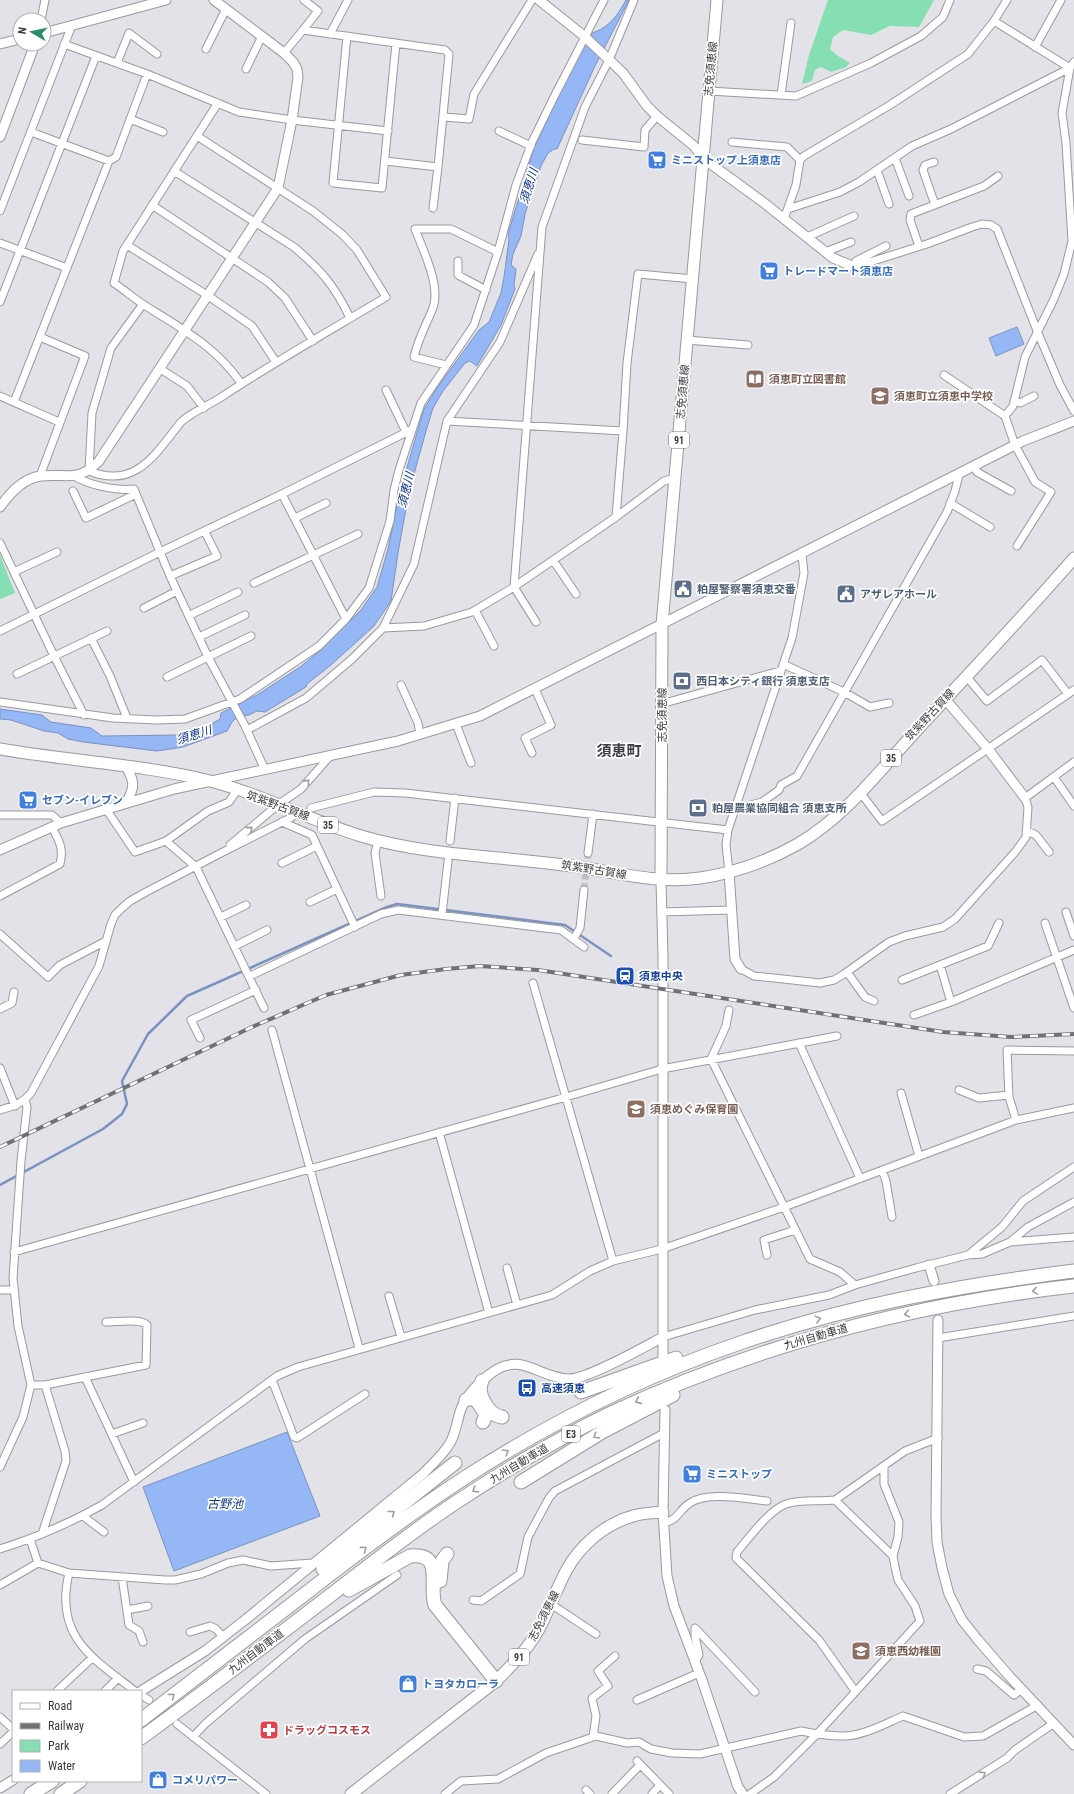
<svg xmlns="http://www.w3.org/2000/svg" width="1074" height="1794" font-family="'Roboto Condensed','Noto Sans JP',sans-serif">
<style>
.green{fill:#85dfb3}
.water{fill:#95b7f6;stroke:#7a92bf}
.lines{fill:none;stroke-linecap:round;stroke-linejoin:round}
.stream{stroke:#7a92bf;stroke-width:2.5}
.minor-tunnel{stroke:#c2c1c7;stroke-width:7;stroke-dasharray:7 3.5;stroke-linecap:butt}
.minor-casing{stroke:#99999f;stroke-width:9}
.tertiary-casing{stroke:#99999f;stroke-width:11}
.primary-casing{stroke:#99999f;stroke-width:13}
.motorway-casing{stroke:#99999f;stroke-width:15}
.minor{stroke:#fff;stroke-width:7}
.tertiary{stroke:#fff;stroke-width:9}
.primary{stroke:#fff;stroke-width:11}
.motorway{stroke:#fff;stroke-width:13}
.rail-casing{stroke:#717175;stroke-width:4}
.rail{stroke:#fff;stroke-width:2.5;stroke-dasharray:8;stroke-linecap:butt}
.oneway{stroke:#9e9e9f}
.labels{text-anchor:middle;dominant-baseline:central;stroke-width:3.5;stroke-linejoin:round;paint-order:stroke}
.shield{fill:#fff;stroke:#767679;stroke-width:1}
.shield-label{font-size:10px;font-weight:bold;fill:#3c3c3f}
.street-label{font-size:11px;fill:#3c3c3f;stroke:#fff}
.shop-label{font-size:11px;font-weight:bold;fill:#366cbe;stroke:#fff;text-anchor:start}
.education-label{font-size:11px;font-weight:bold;fill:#785e54;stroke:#fff;text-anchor:start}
.service-label{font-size:11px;font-weight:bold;fill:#4e5e75;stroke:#fff;text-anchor:start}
.transit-label{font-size:11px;font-weight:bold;fill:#164399;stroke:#fff;text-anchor:start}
.health-label{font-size:11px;font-weight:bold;fill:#be3a42;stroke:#fff;text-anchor:start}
.water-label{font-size:12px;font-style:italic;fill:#09348b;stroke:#fff}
.district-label{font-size:15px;font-weight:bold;fill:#3d3d42;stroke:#fff}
</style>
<rect width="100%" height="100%" fill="#e3e2e9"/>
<path class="green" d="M828 0H934L919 27 890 26 871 35 843 30 833 37 830 49 838 56 850 63 846 67 831 72 821 67 815 70 812 81 802 84 809 55Z
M0 555 15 593 0 599Z"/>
<path class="water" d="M626 0H629L595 66 557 149H554L548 153 541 166 525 214 521 236 513 254 511 265 516 269 514 286 515 289 501 325 477 366 470 361 465 363 443 391 433 408 426 431 409 492 398 553 391 601 374 626 332 664 307 684 306 687 265 712 257 711 249 715 241 716 235 719 232 722 227 731 183 747 157 751 83 742 68 739 58 733 44 731 11 720 0 719V709L42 715 51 722 91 728 102 736 178 735 203 729 220 719 221 713 257 695 300 667 322 649 361 610 377 587 388 549 400 491 424 409 437 388 479 330 489 322 501 293 504 277 509 239 508 234 534 148 588 34C607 30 617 17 626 0Z
M1017 327 1024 344 996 356 989 338Z
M287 1432 320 1516 174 1571 143 1487Z"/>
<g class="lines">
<path class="stream" d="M0 1185 103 1129 122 1114 127 1104 122 1081 148 1034 187 996 387 907 397 904 565 925 611 956"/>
<path class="minor-tunnel" d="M584 890 588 853"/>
<defs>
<path id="minor" d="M41 20 45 0
M994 21 1070 68
M303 30 318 11 304 0
M330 34 348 0
M347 36 333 183 382 188 396 43
M64 44 147 74 239 112 292 120 388 131
M1035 47 1061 0
M206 49 226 9
M284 53 303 30 445 50 449 54 438 167 385 161
M117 63 129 33 157 54
M246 69 262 36
M709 91 796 96 871 63 921 36 943 17 950 0
M781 95 791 23
M218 103 123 251 114 283C124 290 134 298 144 305 181 328 215 346 241 383
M444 117 469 119 474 94 532 0
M130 119 163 132
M499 131 531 146
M31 132 109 161
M582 140 644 147 645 130 657 116
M732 142 787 147 800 160
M895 158 909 196
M934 162 925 165 923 170 935 205
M877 170 889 204
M174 171 294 247C321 270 335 286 350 318
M152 205 268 282 285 298 313 341
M433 208 438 167
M788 209 840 192 859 182 912 146 951 129 1070 68
M0 211 72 25
M784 219 796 185 800 160 804 156 890 105 968 54 994 21 1007 0
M807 237 854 216
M0 243 67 268
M127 245 207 295 252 326 276 362
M919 246 910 220 911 214 984 186 998 176
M825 252 851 242
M458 261V275L486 290
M870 262 927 244 972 227 982 224 991 225 997 229 1038 333 1060 385 1074 411
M854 266 856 261 886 246
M0 302 96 56
M143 304 111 348 92 413 89 471C136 490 156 453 181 422 192 412 207 406 220 398 274 362 331 330 386 297L357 250 343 235 313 211 197 136
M40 337 85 356 40 476
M687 340 748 345
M446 365 414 357C418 339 426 325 433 308 441 286 423 250 415 229H451L498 252
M159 368 187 386 204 408
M944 375 1005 416 1015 445 1035 482 1051 492 1017 546
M386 390 406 432
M0 396 59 422
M1014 401 1020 403 1034 396
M14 402 109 161 116 157 147 74
M1005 416 1013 406 1025 357 1053 301 1064 274 1072 241 1066 143 1062 113 1070 68 1074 62
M447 421 623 431 616 517
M623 431 627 363 638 274 693 279
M975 466 977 472 1011 491
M74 476C88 485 117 491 134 489L170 576 208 657 245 726 265 770
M73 491 86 518 136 494
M282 494 346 619
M950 503 990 527
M295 518 326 503
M0 543 54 656 84 715
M553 560 576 594
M14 572 57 552
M170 576 217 556 205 532
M254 583 358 534
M144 608 177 591
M475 610 494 646
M190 615 238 592
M536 622 514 587 542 227 585 107 609 60 634 0
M383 628 424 626 472 612 514 587 616 517 664 481 676 478
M0 631 160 552 282 494 411 430
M199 637 245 615
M91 638 110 676 127 718
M783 664 844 692 870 707 889 703
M17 674 107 631
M966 676 987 701 1042 660 1068 694
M167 677 251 636
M401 685 418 723 420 735
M0 702 113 718 157 720 185 719 240 699 319 646 346 619 369 588 390 521 394 490 399 470 421 403 474 325 498 252 516 185 532 142 554 97 604 0
M661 704 780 671
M456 724 471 763
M247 730 306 698 352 659 383 628 414 564 447 421 500 342 538 254
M532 753 525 738 551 725 535 689
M1054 777 1074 806
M237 790 229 802 208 811 166 841 196 867 264 1008
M860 792 882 821 1074 690
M311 808 374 792 405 793 728 830
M106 809 135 852 166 841
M736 809 762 802 779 790 781 785 797 776 947 512 955 491 959 475
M0 815H52L61 823
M282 822 312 835 355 927
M1027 831 1036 835 1049 852
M378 841 375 853 381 896
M450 841 455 798
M230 845 279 804 301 789 331 755
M588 853 593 814
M282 863 317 846
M729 872 726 845 728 830 792 638 804 573 802 555
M0 896 60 864C64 848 59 841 52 827
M310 902 337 889
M661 912 731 910
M1066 912 1074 936
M442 914 448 861
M221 917 246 905
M1045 923 1074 1008
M0 934 48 977 60 965 106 941
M574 938 580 928 584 890
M235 946 267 930
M940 965 951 1002
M741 969 754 976 820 983 834 980 844 974 889 942 905 936 943 927 955 919 1016 851 1026 837 1028 807 1025 798 1074 762
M847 972 865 997 874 1001
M250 976 381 914 398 910 561 930 584 947
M902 980 988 946 999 923
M533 983 613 1261
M0 1009 12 1003 14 992
M729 1010 726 1026 711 1059 810 1259 840 1272 855 1285
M914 1015 951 1002 1074 950
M272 1030 359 1348
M200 1038 191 1020 256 990
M799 1043 860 1178
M0 1068 15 1106
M959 1090 979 1098 1009 1095
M901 1093 919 1156
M0 1110C13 1106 22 1104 31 1093L99 966 111 924 115 915 122 908 130 901 146 892 221 853 292 817
M1016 1120 1009 1097 1007 1050 1074 1051
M439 1132 489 1313
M882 1170 886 1181 892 1217
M1010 1242 1028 1227 1074 1202
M14 1252 566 1097 662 1069 837 1036
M767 1255 764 1240 795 1230
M968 1255 1002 1227 1023 1201 1074 1167
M507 1268 517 1305
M0 1290H14
M389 1296 401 1337
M663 1337 755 1310 829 1295 855 1285 916 1268 968 1255 982 1254 1010 1242 1074 1237
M938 1338 1074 1316
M85 1377 134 1482
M272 1380 294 1437 297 1438 365 1394
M31 1385H45L65 1451 66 1461 42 1534
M45 1385 146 1365 147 1325C141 1318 116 1322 106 1322
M112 1434 143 1423
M0 1467 23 1417 31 1385 18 1326 13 1278 21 1161 27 1107 25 1100
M835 1500 893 1556
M83 1516 104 1532
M664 1523C680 1519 678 1510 690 1503 707 1491 747 1499 767 1501
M30 1539 38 1563 69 1573 165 1580H175L201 1574 228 1563 243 1560 271 1566 313 1563
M0 1549C35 1538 70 1523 102 1505L277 1376 298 1367 552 1295 590 1271 613 1261 662 1249 784 1207 1016 1120 1074 1108
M69 1573C54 1636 91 1657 135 1691
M122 1577 129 1625 139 1631 143 1642
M0 1585 38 1563
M473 1600 481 1601 520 1574 528 1537 549 1498 555 1491 664 1433
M551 1604 596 1634
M127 1610 148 1606
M190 1632 210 1626 216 1629 223 1637
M695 1662 699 1655 695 1636V1628L755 1692
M977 1669 986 1671 1014 1695 1022 1689
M57 1691 92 1658
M105 1691 118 1678
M855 1691 819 1640 736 1558 737 1552C749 1538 769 1510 786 1504 801 1499 819 1502 835 1500L905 1451 938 1438
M141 1695 149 1700
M637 1700 699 1673
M0 1717 13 1729
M177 1724 266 1794
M193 1737 205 1724 305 1639 397 1575
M593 1737 596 1716 592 1698 608 1686 598 1671 615 1656
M0 1744 13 1732
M637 1761 669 1794
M586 1790 590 1794
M445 1794 461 1781 498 1779 546 1753 596 1736 627 1743 639 1742 651 1749 672 1753 700 1754 801 1731C816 1734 838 1738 854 1735 871 1732 887 1723 903 1716L964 1737 983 1736 1038 1705
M612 1794 640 1765
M652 1794 660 1785
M750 1794 774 1777 817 1734 920 1621 915 1606 898 1580 895 1567 893 1556 898 1537 899 1522 884 1484V1467
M950 1794 1007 1758 1015 1750 1054 1723"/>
<path id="tertiary" d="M539 0 584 36 623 73 647 106 657 116 694 146 704 159 763 202 833 258 852 266 862 265 870 262
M44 33 166 0
M0 44 20 39
M0 137 35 44
M0 507C10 493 23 478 41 476 67 473 78 483 99 461L278 188 292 120 298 77 297 69 293 62 284 53 214 0
M945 699 988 749 1025 798
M126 803C135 787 135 782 126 766
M0 850 61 823 174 789 398 741 480 716 1023 441 1074 421
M729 872 735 959 741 969
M661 880 663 958V1357
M929 1265 934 1281
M938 1320 936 1516 937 1542 942 1568 949 1594 962 1620 978 1640 1010 1677 1074 1745
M665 1410 663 1512 667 1576 674 1606 702 1680 738 1787 743 1794
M141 1691 205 1651 245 1620 424 1473C433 1463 443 1455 450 1443 456 1433 457 1420 461 1409 466 1396 479 1382 490 1374 521 1350 538 1378 569 1379 588 1379 644 1347 663 1337
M0 1788 13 1780"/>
<path id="primary" d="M0 749C68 761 138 764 206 780 259 793 309 820 361 836 432 857 507 856 579 867 620 873 659 884 700 878 735 873 768 861 798 844 846 816 880 770 917 730 969 673 1023 617 1074 558
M661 880 662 625 717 0
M351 1794 496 1681C512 1665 528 1649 539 1629 549 1610 556 1590 566 1571 580 1545 605 1524 633 1516 642 1513 653 1513 663 1512"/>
<path id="motorway" d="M482 1381C476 1393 488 1415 502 1417
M581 1392 676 1358
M466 1400 471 1398 477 1401 486 1415 483 1422
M521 1482 602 1432 673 1395
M323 1569 366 1533 455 1463
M440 1581 442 1561 447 1554
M349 1590 410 1556C445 1552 428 1585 435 1605L496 1681
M141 1720C195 1679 248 1638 301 1597 356 1554 413 1511 472 1473 557 1419 648 1374 743 1342 850 1305 962 1285 1074 1271
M141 1738C207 1690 271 1641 336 1591 375 1561 414 1530 455 1503 505 1470 557 1439 611 1413 757 1345 914 1304 1074 1286
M31 1794 52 1781
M61 1794 80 1781"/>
</defs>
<use href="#minor" class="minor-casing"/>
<use href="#tertiary" class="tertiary-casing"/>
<use href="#primary" class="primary-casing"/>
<use href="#motorway" class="motorway-casing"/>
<use href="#minor" class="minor"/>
<use href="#tertiary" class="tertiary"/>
<use href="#primary" class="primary"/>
<use href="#motorway" class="motorway"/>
<defs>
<path id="rail" d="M0 1147 252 1027 326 995 401 975 446 969 480 966 538 970 943 1032 1011 1037 1074 1034"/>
</defs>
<use href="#rail" class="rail-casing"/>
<use href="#rail" class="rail"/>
</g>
<defs><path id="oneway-chevron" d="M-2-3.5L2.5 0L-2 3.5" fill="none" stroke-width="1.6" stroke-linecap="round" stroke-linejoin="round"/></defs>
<g class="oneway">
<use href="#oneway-chevron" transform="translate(307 782) rotate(-48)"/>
<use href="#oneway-chevron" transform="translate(250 829) rotate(-40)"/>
<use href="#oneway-chevron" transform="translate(1035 1291) rotate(171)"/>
<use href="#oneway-chevron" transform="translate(907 1314) rotate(168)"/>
<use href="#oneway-chevron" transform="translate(818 1319) rotate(-15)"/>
<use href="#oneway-chevron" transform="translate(638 1401) rotate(156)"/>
<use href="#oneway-chevron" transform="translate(596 1436) rotate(149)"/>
<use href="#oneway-chevron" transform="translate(506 1452) rotate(-31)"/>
<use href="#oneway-chevron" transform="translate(475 1490) rotate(148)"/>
<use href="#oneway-chevron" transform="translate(392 1513) rotate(-38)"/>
<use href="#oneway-chevron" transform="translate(364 1549) rotate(-36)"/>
<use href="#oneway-chevron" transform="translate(172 1696) rotate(-37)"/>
<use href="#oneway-chevron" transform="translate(983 1774) rotate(-32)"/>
</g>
<defs>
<symbol id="supermarket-square" viewBox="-11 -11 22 22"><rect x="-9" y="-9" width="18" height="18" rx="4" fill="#3f7fe0" stroke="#fff"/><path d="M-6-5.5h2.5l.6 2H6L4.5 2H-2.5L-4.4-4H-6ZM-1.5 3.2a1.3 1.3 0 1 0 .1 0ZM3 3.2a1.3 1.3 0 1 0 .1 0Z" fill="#fff"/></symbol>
<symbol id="library-square" viewBox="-11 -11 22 22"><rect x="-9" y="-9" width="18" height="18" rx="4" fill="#8d6e63" stroke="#fff"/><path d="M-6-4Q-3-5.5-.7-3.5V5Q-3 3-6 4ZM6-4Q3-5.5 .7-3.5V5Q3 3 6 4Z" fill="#fff"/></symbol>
<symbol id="school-square" viewBox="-11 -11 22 22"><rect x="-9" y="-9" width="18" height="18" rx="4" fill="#8d6e63" stroke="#fff"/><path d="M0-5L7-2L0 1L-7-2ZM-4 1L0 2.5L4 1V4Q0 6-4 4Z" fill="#fff"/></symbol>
<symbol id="civic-square" viewBox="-11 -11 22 22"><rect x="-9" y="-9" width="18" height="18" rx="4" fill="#5c6f8a" stroke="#fff"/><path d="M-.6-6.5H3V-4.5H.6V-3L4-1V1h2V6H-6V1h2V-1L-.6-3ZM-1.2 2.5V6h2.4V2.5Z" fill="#fff"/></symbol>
<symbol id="bank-square" viewBox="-11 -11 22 22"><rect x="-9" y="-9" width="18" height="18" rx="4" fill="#5c6f8a" stroke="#fff"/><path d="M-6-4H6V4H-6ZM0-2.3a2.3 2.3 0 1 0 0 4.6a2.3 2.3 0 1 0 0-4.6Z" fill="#fff"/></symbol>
<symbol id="station-square" viewBox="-11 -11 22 22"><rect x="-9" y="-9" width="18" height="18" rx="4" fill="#1a4fb4" stroke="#fff"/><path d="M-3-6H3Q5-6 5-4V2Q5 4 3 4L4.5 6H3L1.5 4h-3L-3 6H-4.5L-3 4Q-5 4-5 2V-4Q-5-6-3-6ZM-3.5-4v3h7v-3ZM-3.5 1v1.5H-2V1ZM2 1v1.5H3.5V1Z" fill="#fff"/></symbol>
<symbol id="bus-square" viewBox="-11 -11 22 22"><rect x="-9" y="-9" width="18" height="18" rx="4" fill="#1a4fb4" stroke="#fff"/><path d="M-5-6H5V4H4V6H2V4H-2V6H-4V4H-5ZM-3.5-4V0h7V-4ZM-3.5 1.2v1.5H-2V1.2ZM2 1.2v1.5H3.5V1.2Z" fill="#fff"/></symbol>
<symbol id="shop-square" viewBox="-11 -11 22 22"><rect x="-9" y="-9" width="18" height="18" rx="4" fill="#3f7fe0" stroke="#fff"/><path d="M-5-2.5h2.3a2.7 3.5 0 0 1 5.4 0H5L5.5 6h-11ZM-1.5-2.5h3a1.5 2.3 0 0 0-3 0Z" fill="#fff"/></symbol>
<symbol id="pharmacy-square" viewBox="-11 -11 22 22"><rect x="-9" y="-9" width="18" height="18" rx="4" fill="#e0444e" stroke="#fff"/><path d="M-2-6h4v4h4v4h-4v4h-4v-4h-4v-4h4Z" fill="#fff"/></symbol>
</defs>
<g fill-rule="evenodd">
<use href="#supermarket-square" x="646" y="149" width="22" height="22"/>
<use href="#supermarket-square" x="758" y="260" width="22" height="22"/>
<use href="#library-square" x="744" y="368" width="22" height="22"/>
<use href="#school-square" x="869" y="385" width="22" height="22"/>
<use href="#civic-square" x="672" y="578" width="22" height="22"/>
<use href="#civic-square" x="835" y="583" width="22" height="22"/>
<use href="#bank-square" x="671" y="670" width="22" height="22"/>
<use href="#supermarket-square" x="17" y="789" width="22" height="22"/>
<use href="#bank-square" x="687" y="797" width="22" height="22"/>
<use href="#station-square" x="614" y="965" width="22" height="22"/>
<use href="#school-square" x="625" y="1098" width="22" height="22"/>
<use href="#bus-square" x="516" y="1377" width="22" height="22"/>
<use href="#supermarket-square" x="681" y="1463" width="22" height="22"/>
<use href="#school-square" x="850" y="1640" width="22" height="22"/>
<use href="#shop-square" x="397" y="1673" width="22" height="22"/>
<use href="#pharmacy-square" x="258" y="1719" width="22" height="22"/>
<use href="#shop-square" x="147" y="1769" width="22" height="22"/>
</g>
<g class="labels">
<g class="shield">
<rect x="669" y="432" width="20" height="16" rx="3"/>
<rect x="881" y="750" width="20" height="16" rx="3"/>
<rect x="318" y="817" width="20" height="16" rx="3"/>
<rect x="562" y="1426" width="18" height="16" rx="3"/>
<rect x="509" y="1649" width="20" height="16" rx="3"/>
</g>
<g class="shield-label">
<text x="679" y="440">91</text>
<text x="891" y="758">35</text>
<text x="328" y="825">35</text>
<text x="571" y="1434">E3</text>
<text x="519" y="1657">91</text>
</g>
<g class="street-label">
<text transform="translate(711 69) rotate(-85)">志免須恵線</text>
<text transform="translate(683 392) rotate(-85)">志免須恵線</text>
<text transform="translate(662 715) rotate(-90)">志免須恵線</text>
<text transform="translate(930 715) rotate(-47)">筑紫野古賀線</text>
<text transform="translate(278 806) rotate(20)">筑紫野古賀線</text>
<text transform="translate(594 870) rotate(9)">筑紫野古賀線</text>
<text transform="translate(816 1337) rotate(-16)">九州自動車道</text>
<text transform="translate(519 1464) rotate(-31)">九州自動車道</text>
<text transform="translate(544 1616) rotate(-63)">志免須恵線</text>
<text transform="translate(256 1652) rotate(-37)">九州自動車道</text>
</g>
<g class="shop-label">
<text x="671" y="160">ミニストップ上須恵店</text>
<text x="783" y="271">トレードマート須恵店</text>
<text x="42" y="800">セブン-イレブン</text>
<text x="706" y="1474">ミニストップ</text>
<text x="422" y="1684">トヨタカローラ</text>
<text x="172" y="1780">コメリパワー</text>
</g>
<g class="education-label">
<text x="769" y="379">須恵町立図書館</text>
<text x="894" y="396">須恵町立須恵中学校</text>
<text x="650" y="1109">須恵めぐみ保育園</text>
<text x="875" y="1651">須恵西幼稚園</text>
</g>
<g class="service-label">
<text x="697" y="589">粕屋警察署須恵交番</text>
<text x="860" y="594">アザレアホール</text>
<text x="696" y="681">西日本シティ銀行 須恵支店</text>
<text x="712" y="808">粕屋農業協同組合 須恵支所</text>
</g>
<g class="transit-label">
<text x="639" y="976">須恵中央</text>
<text x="541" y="1388">高速須恵</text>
</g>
<g class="health-label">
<text x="283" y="1730">ドラッグコスモス</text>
</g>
<g class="water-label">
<text transform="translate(529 186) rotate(-73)">須恵川</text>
<text transform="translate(406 490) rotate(-76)">須恵川</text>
<text transform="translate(194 735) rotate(-18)">須恵川</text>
<text x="225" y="1504">古野池</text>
</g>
<g class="district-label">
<text x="619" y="751">須恵町</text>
</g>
</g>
<rect x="12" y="1690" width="130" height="92" fill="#ffffff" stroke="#b1b1b2"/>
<rect x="20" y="1703" width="20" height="6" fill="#ffffff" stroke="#b1b1b2"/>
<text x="48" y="1710" font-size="12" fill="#3c3c3f">Road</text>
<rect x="20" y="1723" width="20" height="6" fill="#717175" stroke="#b1b1b2"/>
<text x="48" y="1730" font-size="12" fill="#3c3c3f">Railway</text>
<rect x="20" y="1740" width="20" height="12" fill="#85dfb3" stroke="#b1b1b2"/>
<text x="48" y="1750" font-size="12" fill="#3c3c3f">Park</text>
<rect x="20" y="1760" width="20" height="12" fill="#95b7f6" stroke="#b1b1b2"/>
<text x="48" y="1770" font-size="12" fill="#3c3c3f">Water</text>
<g transform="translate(32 32) rotate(279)"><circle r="19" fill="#ffffff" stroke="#b1b1b2"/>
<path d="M0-3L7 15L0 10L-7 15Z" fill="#2b8d67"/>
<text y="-6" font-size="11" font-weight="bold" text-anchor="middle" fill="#3c3c3f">N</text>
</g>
</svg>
